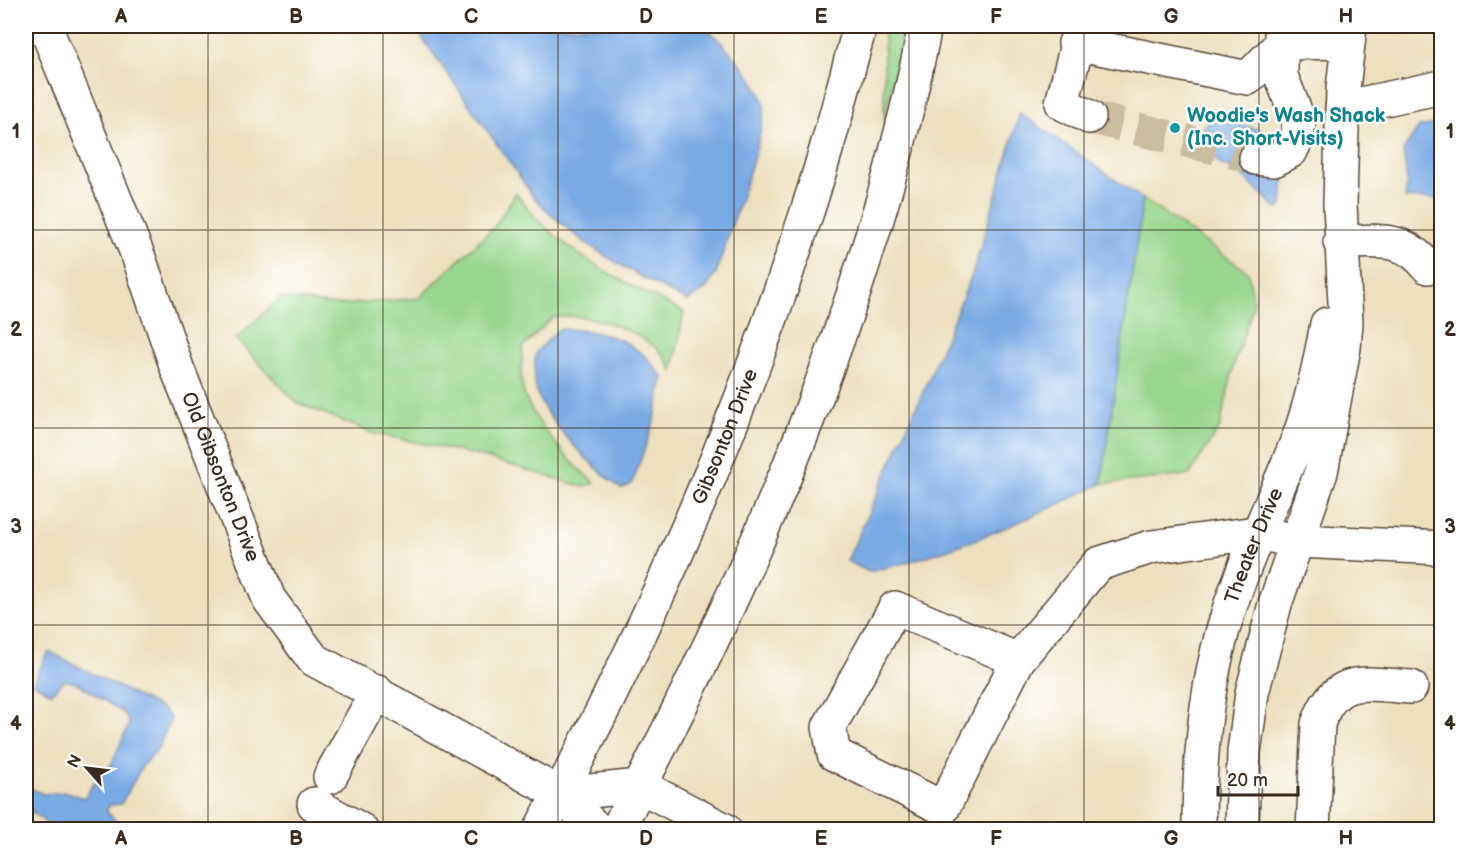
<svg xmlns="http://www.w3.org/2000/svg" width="1467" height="855" font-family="'Balsamiq Sans',sans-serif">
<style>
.green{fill:#97d68c;stroke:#698055;stroke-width:1.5}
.water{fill:#7aabe5;stroke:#5a6a82;stroke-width:1.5}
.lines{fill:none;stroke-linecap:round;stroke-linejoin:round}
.minor-tunnel{stroke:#c9bc9f;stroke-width:33;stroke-dasharray:33 16;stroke-linecap:butt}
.minor-casing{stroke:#564536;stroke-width:36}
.major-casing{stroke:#564536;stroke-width:36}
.minor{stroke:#fff;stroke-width:33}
.major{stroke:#fff;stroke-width:33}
.grid{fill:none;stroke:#3b2a1e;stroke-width:1.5;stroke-opacity:0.55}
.culture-dot{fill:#0f9aa8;stroke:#fff;stroke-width:2}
.labels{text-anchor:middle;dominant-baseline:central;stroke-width:5;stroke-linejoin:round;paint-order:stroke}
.culture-label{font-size:20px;font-weight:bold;fill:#0d838f;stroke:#fff;text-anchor:start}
.street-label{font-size:20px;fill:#3b2a1e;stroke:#fff}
.neatline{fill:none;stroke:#3b2a1e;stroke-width:2}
.grid-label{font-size:20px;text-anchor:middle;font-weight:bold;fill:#3b2a1e}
</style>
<rect width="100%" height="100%" fill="#fff"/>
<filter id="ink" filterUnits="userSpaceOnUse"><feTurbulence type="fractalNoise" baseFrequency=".0167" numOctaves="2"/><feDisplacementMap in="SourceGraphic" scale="12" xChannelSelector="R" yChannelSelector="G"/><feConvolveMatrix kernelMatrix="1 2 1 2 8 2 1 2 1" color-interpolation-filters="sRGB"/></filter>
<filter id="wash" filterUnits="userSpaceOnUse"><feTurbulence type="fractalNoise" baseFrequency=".008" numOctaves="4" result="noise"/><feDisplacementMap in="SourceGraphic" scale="24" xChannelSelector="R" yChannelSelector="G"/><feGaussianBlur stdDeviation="1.35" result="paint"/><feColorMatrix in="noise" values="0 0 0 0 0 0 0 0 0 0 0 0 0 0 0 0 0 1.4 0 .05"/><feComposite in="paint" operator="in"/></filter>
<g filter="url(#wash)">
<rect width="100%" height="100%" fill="#ede0bf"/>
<path class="green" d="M884 26H905L884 120Z
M516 193C555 250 624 283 684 312L673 371C668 363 663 354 656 348 629 327 586 311 552 318L523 347C523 358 520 372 522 384 526 415 571 464 595 483L583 487 476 455 372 433 296 402 236 339 280 298 338 305 419 298 495 226Z
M1143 199 1248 272 1254 304 1234 364 1220 427 1189 475 1101 484Z"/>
<path class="water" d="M414 26H705C726 48 753 72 764 102 770 122 724 246 716 274L705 290 688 301C632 273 575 243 533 196Z
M1020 113 1143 199 1101 484C1023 522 955 552 869 572L847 561 926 385 974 270Z
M1212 121C1227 122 1276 129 1281 144 1285 157 1284 191 1282 206L1277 209 1237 171 1223 166 1204 151 1206 145 1200 139 1207 123Z
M1441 123V199L1405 198 1407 181 1403 151 1419 127Z
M559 329C605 330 637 339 663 378L655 419 632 484 621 489C595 468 541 419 535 385 533 375 535 363 536 352Z
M50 652 164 710 171 719 157 750 143 765 121 804 110 805 106 811 115 820 118 829H55L26 808V786L43 794 67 792 84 798 102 772 111 765 129 724 125 714 79 684 65 680 51 693 33 683 47 653Z"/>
</g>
<g filter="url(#ink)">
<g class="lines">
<path class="minor-tunnel" d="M1089 117 1256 158"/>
<defs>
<g id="minor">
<path id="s1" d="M45 26 139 258 177 368 269 599 313 659 560 794 598 830"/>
<path d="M1082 26 1062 103 1089 117"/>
<path d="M1075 43 1248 78 1282 43 1348 42"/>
<path d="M1342 108 1442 87"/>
<path d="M1256 158 1274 160 1291 151 1297 138 1299 121 1281 76V33"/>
<path d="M1340 242C1379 242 1402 235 1428 267"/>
<path d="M1018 660 895 608 829 727 834 754 943 808 1018 660 1098 564 1151 547 1256 533 1298 541 1442 548"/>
<path d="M330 777 377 692"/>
<path d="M560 794 640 786 725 830"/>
<path d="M314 804 361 830"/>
<path id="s2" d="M1199 830C1199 757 1206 682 1228 613 1247 553 1275 498 1298 439 1312 403 1320 363 1327 324"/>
<path d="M1242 830 1244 752 1252 693 1275 604 1321 472 1344 348 1346 322 1340 204 1343 89 1350 26"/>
<path d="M1313 830 1318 724C1335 673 1366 684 1411 687"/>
</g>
<g id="major">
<path id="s3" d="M540 830C643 641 731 443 798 239 822 169 841 97 860 26"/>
<path d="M617 830C749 580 871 304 925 26"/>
</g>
</defs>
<use href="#minor" class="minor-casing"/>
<use href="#major" class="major-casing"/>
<use href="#minor" class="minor"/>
<use href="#major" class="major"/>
</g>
</g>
<path class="grid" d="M208 26V830M383 26V830M558 26V830M734 26V830M909 26V830M1084 26V830M1259 26V830M26 230H1442M26 428H1442M26 625H1442"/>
<circle class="culture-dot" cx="1175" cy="128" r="6"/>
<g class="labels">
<g class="culture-label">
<text x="1187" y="116">Woodie's Wash Shack<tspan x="1187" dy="23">(Inc. Short-Visits)</tspan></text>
</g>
<g class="street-label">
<text stroke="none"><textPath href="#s3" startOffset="435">Gibsonton Drive</textPath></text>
<text stroke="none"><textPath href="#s1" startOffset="484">Old Gibsonton Drive</textPath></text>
<text stroke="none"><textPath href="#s2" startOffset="292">Theater Drive</textPath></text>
</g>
</g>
<rect width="1467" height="855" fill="none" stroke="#fff" stroke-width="66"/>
<g transform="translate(87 768) rotate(298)" stroke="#ffffff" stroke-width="4.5" paint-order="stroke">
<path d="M0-4.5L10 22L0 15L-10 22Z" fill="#3b2a1e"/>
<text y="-9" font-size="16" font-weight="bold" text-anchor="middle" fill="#3b2a1e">N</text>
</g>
<path d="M1218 786v9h80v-9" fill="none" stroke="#3b2a1e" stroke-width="3"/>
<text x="1227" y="786" font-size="18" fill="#3b2a1e" stroke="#ffffff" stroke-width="4.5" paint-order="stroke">20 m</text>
<rect x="33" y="33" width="1401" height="789" class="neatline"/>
<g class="grid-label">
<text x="121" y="23">A</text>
<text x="296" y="23">B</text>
<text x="471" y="23">C</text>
<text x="646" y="23">D</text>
<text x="821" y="23">E</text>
<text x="996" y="23">F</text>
<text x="1171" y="23">G</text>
<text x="1346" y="23">H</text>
<text x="16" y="138">1</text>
<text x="1450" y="138">1</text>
<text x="16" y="336">2</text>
<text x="1450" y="336">2</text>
<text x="16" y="533">3</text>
<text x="1450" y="533">3</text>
<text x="16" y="730">4</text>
<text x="1450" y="730">4</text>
<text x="121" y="845">A</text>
<text x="296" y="845">B</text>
<text x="471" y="845">C</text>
<text x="646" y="845">D</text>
<text x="821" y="845">E</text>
<text x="996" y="845">F</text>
<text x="1171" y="845">G</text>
<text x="1346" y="845">H</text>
</g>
</svg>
